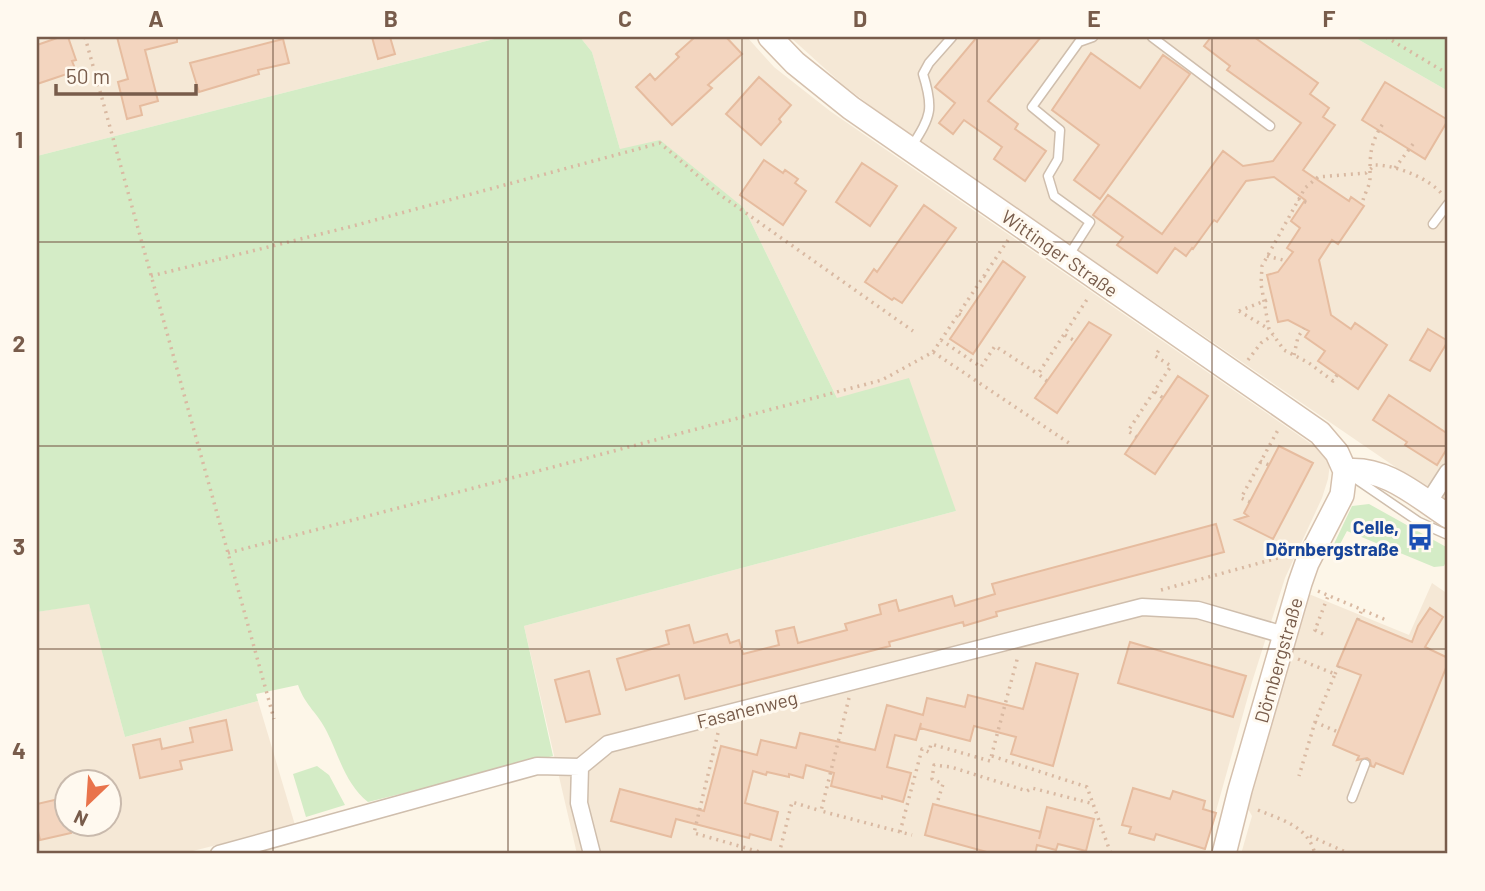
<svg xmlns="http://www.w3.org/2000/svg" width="1485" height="891" font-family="Barlow,sans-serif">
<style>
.residential{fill:#f5e8d6;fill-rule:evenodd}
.green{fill:#d4ecc6}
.building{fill:#f3d5bf;stroke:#e6bc9f;stroke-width:2}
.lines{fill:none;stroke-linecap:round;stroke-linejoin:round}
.lane-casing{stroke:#cfbead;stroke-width:11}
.street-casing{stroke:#cfbead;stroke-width:19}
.secondary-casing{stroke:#d5c0ad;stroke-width:26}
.path{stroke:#d9b9a2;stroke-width:3.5;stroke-dasharray:2 5;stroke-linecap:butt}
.lane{stroke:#fff;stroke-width:8}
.street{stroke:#fff;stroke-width:16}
.secondary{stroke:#fff;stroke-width:23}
.grid{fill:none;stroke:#785c4b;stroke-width:2;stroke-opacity:0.55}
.labels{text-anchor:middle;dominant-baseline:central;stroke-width:6;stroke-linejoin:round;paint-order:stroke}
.street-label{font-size:19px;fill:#785c4b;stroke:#fff9ef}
.transit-label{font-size:19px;font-weight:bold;fill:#164399;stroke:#fff9ef;text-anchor:end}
.neatline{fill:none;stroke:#785c4b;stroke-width:2.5}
.grid-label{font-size:23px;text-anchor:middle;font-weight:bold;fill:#785c4b}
</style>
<rect width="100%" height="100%" fill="#fdf6e8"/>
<path class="residential" d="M37 37H502L37 156Z
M580 37H747L774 67 830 111 1320 450 1330 464 1328 479 1322 498 1285 578 1252 682 1204 854H577L524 626 956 511 837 398 744 208 620 149 592 52Z
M790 37H1354L1448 91V503L894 124 842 84Z
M1432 583 1448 594V854H1241L1252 816 1247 807 1304 592 1409 635Z
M89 603 125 737 258 701 295 825 181 854H37V612ZM66 782H108V824H66Z"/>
<path class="green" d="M502 37H580L592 52 620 149 660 140 744 208 837 398 909 378 956 511 524 626 553 756 368 802C346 785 339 756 327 732 318 713 306 707 298 685L256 694 258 701 125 737 89 604 37 612V156Z
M1354 37H1448V91Z
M1369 504 1448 548V557L1444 566 1434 567 1347 531 1339 546 1334 544 1352 506Z
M317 766 329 775 345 805 306 817 293 774Z"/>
<path class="building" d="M60 37H68L76 60 72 61 76 71 37 84V45Z
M117 37H177V42L145 50 158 101 140 106 142 115 127 119 118 82 128 79Z
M372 37H390L395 54 378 59Z
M695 37H726L742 54 708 85 712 88 672 125 636 87 650 74 655 80 679 57 676 54Z
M977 37H1041L988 101 1018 124 1015 129 1046 151 1025 181 994 159 1002 147 964 120 953 134 939 123 955 103 935 87Z
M1211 37H1254L1318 83 1310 94 1329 108 1323 117 1335 125 1303 170 1349 201 1351 197 1364 206 1338 244 1332 240 1319 260 1331 315 1351 329 1355 323 1387 345 1358 389 1318 361 1325 351 1305 337 1309 331 1288 320 1278 322 1267 275 1278 272 1293 252 1287 248 1300 228 1291 221 1305 200 1274 177 1246 181 1217 222 1214 220 1193 249 1192 248 1186 256 1175 248 1157 273 1117 245 1123 237 1093 215 1108 195 1162 234 1223 151 1243 166 1273 161 1301 123 1227 70 1230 66 1204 46Z
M283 39 289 63 258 70 259 74 199 92 190 63Z
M1091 53 1140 88 1163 55 1190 74 1100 199 1074 180 1099 145 1052 110Z
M759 77 791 105 779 119 781 122 761 145 726 114Z
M1385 82 1448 120 1425 159 1362 120Z
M764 160 783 173 785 170 798 179 795 183 806 191 783 225 740 195Z
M862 163 897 186 870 226 836 202Z
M924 205 956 228 902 303 894 298 892 300 865 282 874 269 877 272Z
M1003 261 1025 277 973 354 950 339Z
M1089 322 1111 335 1057 413 1035 398Z
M1428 329 1448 341 1430 371 1410 360Z
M1178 376 1208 396 1155 474 1125 454Z
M1389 395 1448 434V447L1437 465 1405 445 1407 442 1373 420Z
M1279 446 1313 463 1273 539 1235 520 1248 516 1244 513Z
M1216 524 1224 552 996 612 997 616 964 626 963 622 889 642 890 646 685 699 679 675 626 690 617 659 669 644 666 631 689 625 694 643 727 634 730 643 739 640 743 654 779 645 776 631 794 627 798 643 847 630 845 624 881 614 879 605 896 600 899 611 952 596 955 606 995 594 992 584Z
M1430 608 1443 617 1425 647 1448 658V663L1403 774 1376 763 1374 767 1371 766 1370 760 1367 758 1357 760 1359 756 1333 745 1361 675 1337 666 1357 619 1412 642 1418 626Z
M1130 642 1246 676 1233 717 1118 683Z
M1036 663 1078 674 1053 766 1011 754 1016 737 974 726 970 741 920 728 921 723 916 740 895 735 887 767 911 773 903 802 882 796V799L831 786 834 773 806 765 803 778 789 774V777L767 772 766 775 753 771 745 803 778 812 771 840 750 834 749 838 676 819 671 837 611 821 620 789 704 811 721 746 757 755 761 740 796 748 800 733 875 750 887 705 923 715 927 698 965 707 968 695 1023 709Z
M589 671 600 714 566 722 555 680Z
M226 720 232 750 180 761 182 769 140 778 133 745 160 739 162 749 193 742 190 728Z
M1133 788 1170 799 1173 791 1205 801 1203 809 1216 813 1205 849 1156 834 1154 840 1129 833 1131 827 1122 825Z
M63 798 66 824H69L71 833 40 840 37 827V804Z
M933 804 1041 832 1039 839 1047 807 1094 819 1086 851 1058 844 1056 850 1037 845 1035 854H994L925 835Z"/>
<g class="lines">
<defs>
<path id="lane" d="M1152 37 1270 126
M912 146C931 116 934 109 923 74L929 63 952 37
M1433 224 1448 204
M1069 255 1090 222 1054 196 1048 176 1058 159 1060 130 1032 107 1079 42 1093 37
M1353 477 1419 522 1448 535
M1352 798 1365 764"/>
<path id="street" d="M1428 503 1448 472
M580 767 579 803 592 854
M219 854 537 766 580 767 608 744 1142 607 1198 610 1284 635"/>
<path id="secondary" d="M770 37 795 63 851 108 1320 433 1337 453 1345 471
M1345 471C1385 466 1417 496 1448 516
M1224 854 1240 790 1300 583 1307 563 1342 495 1345 471"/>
</defs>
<use href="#lane" class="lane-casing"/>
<use href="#street" class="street-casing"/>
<use href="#secondary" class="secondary-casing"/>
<path class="path" d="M85 37 274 719
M1386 37 1448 74
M1395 168 1416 140
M1298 199 1308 203
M1363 200C1365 193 1370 185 1370 178 1370 153 1370 143 1384 122
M1267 256 1287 261
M151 276 353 226 660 143 719 194 913 331
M984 276 990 280
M1239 311 1269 329
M1239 311 1270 299
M959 314 965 317
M1065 335 1075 341
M941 340 981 367 995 346 1038 374
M933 352 1008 240
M1294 355 1298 337 1304 328
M1248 360 1261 343 1273 335
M1337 375 1333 381 1309 363 1284 350 1269 329 1261 284 1262 266 1305 188 1318 177 1366 173 1375 165C1396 165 1429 178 1443 195
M1047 381 1038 374 1088 298
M1155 392 1163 398
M1137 437 1128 431 1171 366 1155 356 1161 347
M1260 461 1269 465
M1250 502 1241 498 1279 428
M228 553 882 380 933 352 1069 443
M1161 590 1289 555
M1318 591 1386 620
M1358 620 1362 609
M1323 634 1315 630 1328 596
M1298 659 1335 674 1315 722 1299 776
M1335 674 1339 666
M849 698 821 811 912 835
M1315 722 1338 732
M718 733 694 833 767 854
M992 756 1087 787 1111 854
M938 800 943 784 932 779 934 765 951 767 1027 791 1032 788 1094 804
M1258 810C1282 820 1308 826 1315 854
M900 832 922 749 929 752 931 744 990 761 1018 656
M1310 836 1350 854
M1446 836H1448
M779 854 792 802 821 811"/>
<use href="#lane" class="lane"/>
<use href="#street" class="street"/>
<use href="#secondary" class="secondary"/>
</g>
<path class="grid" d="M273 37V854M508 37V854M742 37V854M977 37V854M1212 37V854M37 242H1448M37 446H1448M37 649H1448"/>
<defs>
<symbol id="bus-bare" viewBox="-9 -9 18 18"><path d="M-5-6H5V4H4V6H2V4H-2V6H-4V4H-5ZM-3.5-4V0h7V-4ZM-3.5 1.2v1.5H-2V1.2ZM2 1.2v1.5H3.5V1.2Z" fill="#1a4fb4" stroke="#fff9ef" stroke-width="2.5" paint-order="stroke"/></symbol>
</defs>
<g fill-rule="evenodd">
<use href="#bus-bare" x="1401" y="518" width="38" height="38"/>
</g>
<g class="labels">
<g class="street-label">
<text transform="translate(1060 253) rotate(35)">Wittinger Straße</text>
<text transform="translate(1278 660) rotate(-74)">Dörnbergstraße</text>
<text transform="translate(747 709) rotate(-14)">Fasanenweg</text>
</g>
<g class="transit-label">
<text x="1399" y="526">Celle,<tspan x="1399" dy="22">Dörnbergstraße</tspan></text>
</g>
</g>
<rect width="1485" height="891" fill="none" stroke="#fff9ef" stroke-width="77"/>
<g transform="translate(88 803) rotate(205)"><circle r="33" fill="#fff9ef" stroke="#c9baad" stroke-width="2"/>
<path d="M0-5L12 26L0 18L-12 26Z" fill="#e9734b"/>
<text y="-10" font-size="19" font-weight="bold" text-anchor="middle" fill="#785c4b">N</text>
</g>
<path d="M56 84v10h140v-10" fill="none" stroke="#785c4b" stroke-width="3.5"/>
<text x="66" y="84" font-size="21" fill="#785c4b" stroke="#fff9ef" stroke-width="5" paint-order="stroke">50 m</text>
<rect x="38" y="38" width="1408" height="814" class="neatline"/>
<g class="grid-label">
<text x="156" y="27">A</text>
<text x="391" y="27">B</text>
<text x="625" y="27">C</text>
<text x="860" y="27">D</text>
<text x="1094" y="27">E</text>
<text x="1329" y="27">F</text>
<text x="19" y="148">1</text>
<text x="19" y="352">2</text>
<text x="19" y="555">3</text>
<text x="19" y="759">4</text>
</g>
</svg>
